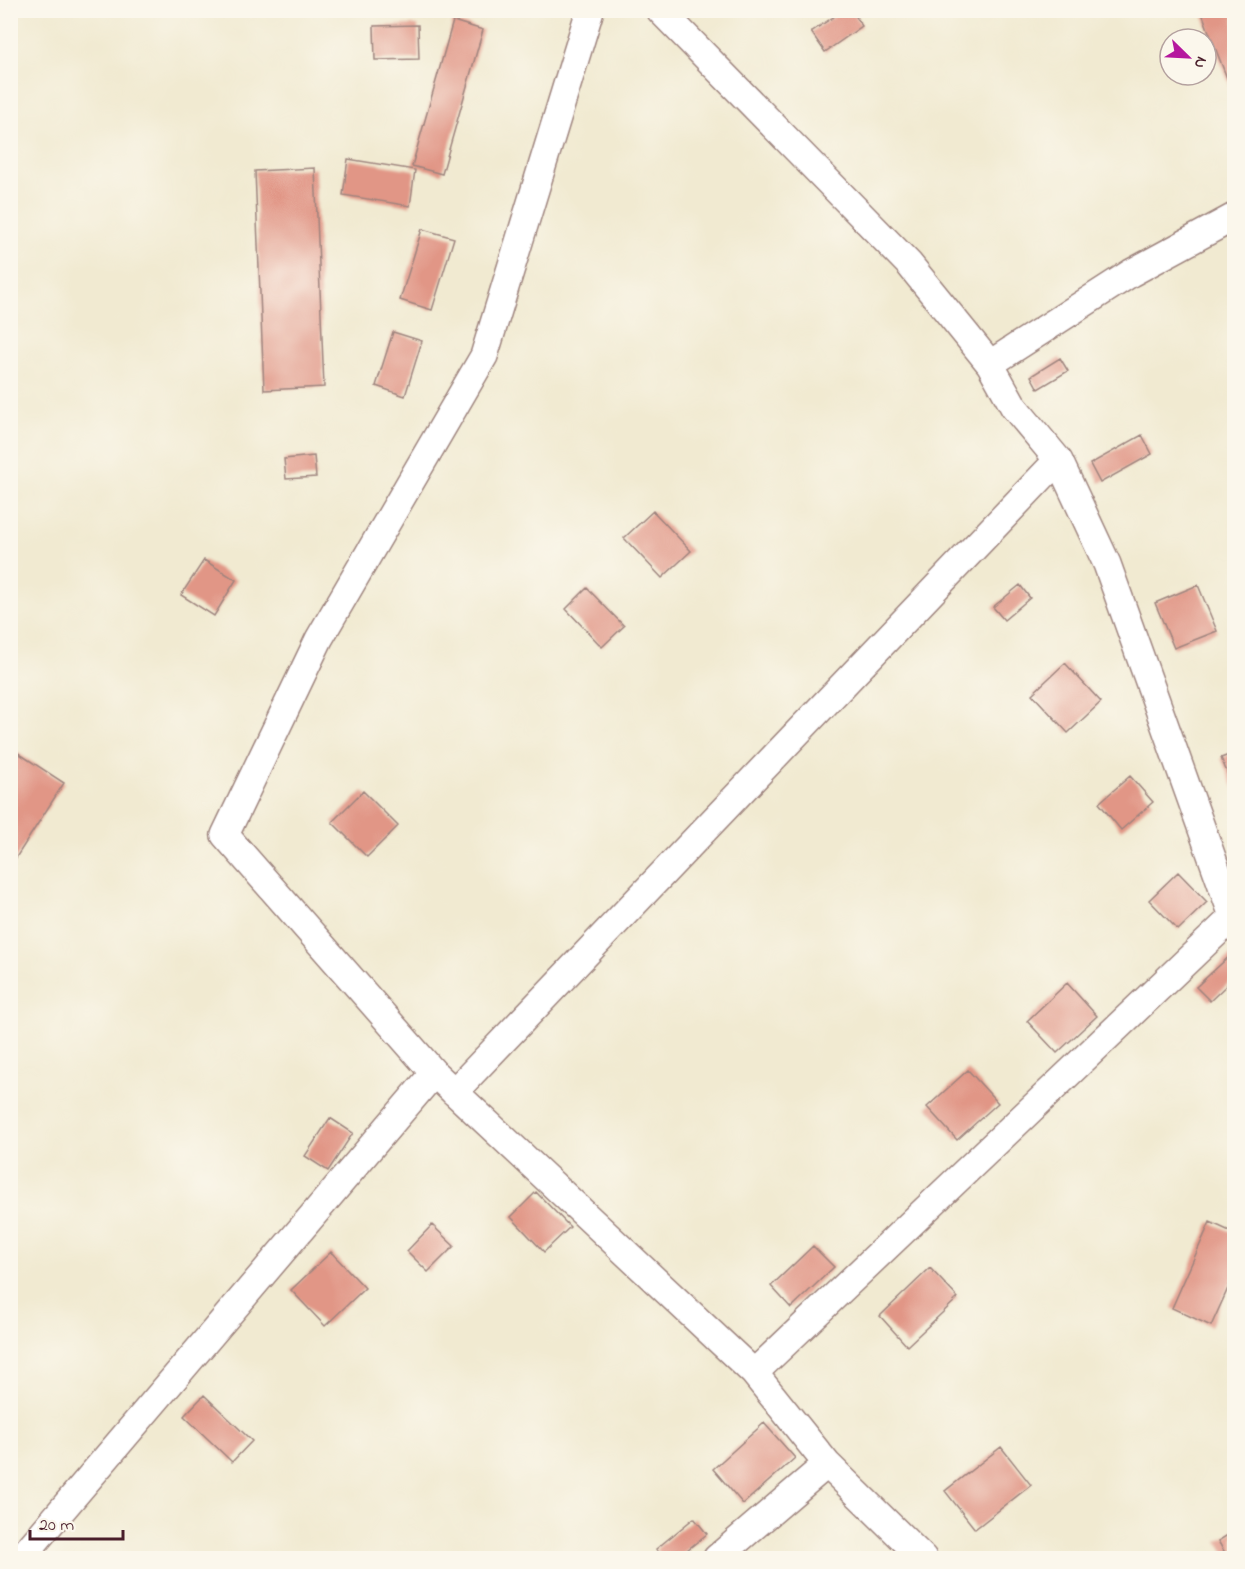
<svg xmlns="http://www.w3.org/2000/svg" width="1245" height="1569" font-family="'Indie Flower',sans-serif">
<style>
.building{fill:#e19686}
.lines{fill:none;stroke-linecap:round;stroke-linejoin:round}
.street-casing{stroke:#9e847e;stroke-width:30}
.street{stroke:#fff;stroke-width:27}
</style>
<rect width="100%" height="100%" fill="#fbf7ec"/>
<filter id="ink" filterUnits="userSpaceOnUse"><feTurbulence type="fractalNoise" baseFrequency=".0167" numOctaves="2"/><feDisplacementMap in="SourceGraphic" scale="12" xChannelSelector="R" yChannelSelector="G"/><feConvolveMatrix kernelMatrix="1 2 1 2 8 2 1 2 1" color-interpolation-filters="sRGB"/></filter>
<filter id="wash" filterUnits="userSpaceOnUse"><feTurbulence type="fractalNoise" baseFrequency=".008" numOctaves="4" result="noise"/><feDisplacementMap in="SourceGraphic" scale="24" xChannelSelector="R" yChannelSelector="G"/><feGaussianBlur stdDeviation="1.35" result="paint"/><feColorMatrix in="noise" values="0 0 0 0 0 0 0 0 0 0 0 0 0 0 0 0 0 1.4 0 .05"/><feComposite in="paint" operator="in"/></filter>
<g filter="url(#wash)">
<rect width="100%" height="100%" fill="#f1ead1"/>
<g id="blocks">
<path class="building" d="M844 10H852L862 26 825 52 811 32Z
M1201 10H1234V96L1209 32Z
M453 21 483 30 442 174 412 166Z
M418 25 419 59 375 60 374 26Z
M348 159 415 170 410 206 343 195Z
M315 168 324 387 264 390 255 171Z
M422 229 454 238 432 310 400 300Z
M393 332 422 341 405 396 376 386Z
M1060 358 1068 371 1038 389 1031 376Z
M1142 435 1152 454 1100 483 1090 464Z
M314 456 316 477 286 479 284 459Z
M653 511 691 551 662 578 624 538Z
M204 560 236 580 214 616 181 595Z
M1020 585 1030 598 1004 620 993 607Z
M1198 585 1217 631 1174 648 1155 603Z
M587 588 624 626 602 647 566 609Z
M1065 663 1101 702 1068 733 1032 694Z
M12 749 64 783 10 867V752Z
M1234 753V789L1221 758Z
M1130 776 1153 802 1121 830 1099 803Z
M363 791 398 826 367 857 332 822Z
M1178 872 1207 902 1178 930 1149 900Z
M1232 954 1234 957V978L1210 1001 1196 987Z
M1067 983 1097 1016 1057 1053 1027 1021Z
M968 1070 998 1103 957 1140 927 1107Z
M330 1118 353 1133 328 1171 305 1156Z
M536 1192 570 1227 544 1252 511 1217Z
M1210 1222 1234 1233V1275L1211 1326 1172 1308Z
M432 1225 454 1246 428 1272 407 1251Z
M813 1246 834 1267 791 1308 771 1286Z
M331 1252 365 1288 325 1326 291 1290Z
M930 1268 958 1298 907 1346 880 1316Z
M204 1395 252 1441 232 1462 184 1416Z
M764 1423 795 1458 743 1504 713 1469Z
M1001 1447 1031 1485 975 1529 945 1491Z
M694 1518 707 1534 677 1558H664L656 1549Z
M1234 1531V1555L1228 1558 1218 1541Z"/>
</g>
</g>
<g filter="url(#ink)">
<use href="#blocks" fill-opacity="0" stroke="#9e847e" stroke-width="1.5"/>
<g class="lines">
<defs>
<path id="street" d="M590 10 484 356 319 639 225 835 434 1073 754 1373 827 1464 923 1558
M660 10 909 264 990 364 1014 407 1059 461 1107 564 1234 919
M990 364 1131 273 1234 217
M454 1092 1058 460
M754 1373 1233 917
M21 1558 434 1073
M717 1558 827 1464"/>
</defs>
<use href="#street" class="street-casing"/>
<use href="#street" class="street"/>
</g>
</g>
<rect width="1245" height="1569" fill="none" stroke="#fbf7ec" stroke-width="36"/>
<g transform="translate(1188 57) rotate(114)"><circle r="28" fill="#fbf7ec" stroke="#b4a19f" stroke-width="1.5"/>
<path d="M0-4.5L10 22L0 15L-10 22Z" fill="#b5179e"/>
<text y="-9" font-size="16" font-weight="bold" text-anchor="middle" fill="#4a1f2b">N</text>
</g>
<path d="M30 1530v9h93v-9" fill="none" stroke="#4a1f2b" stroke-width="3"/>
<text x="39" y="1530" font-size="18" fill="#4a1f2b" stroke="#fbf7ec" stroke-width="4.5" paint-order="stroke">20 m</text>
</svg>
